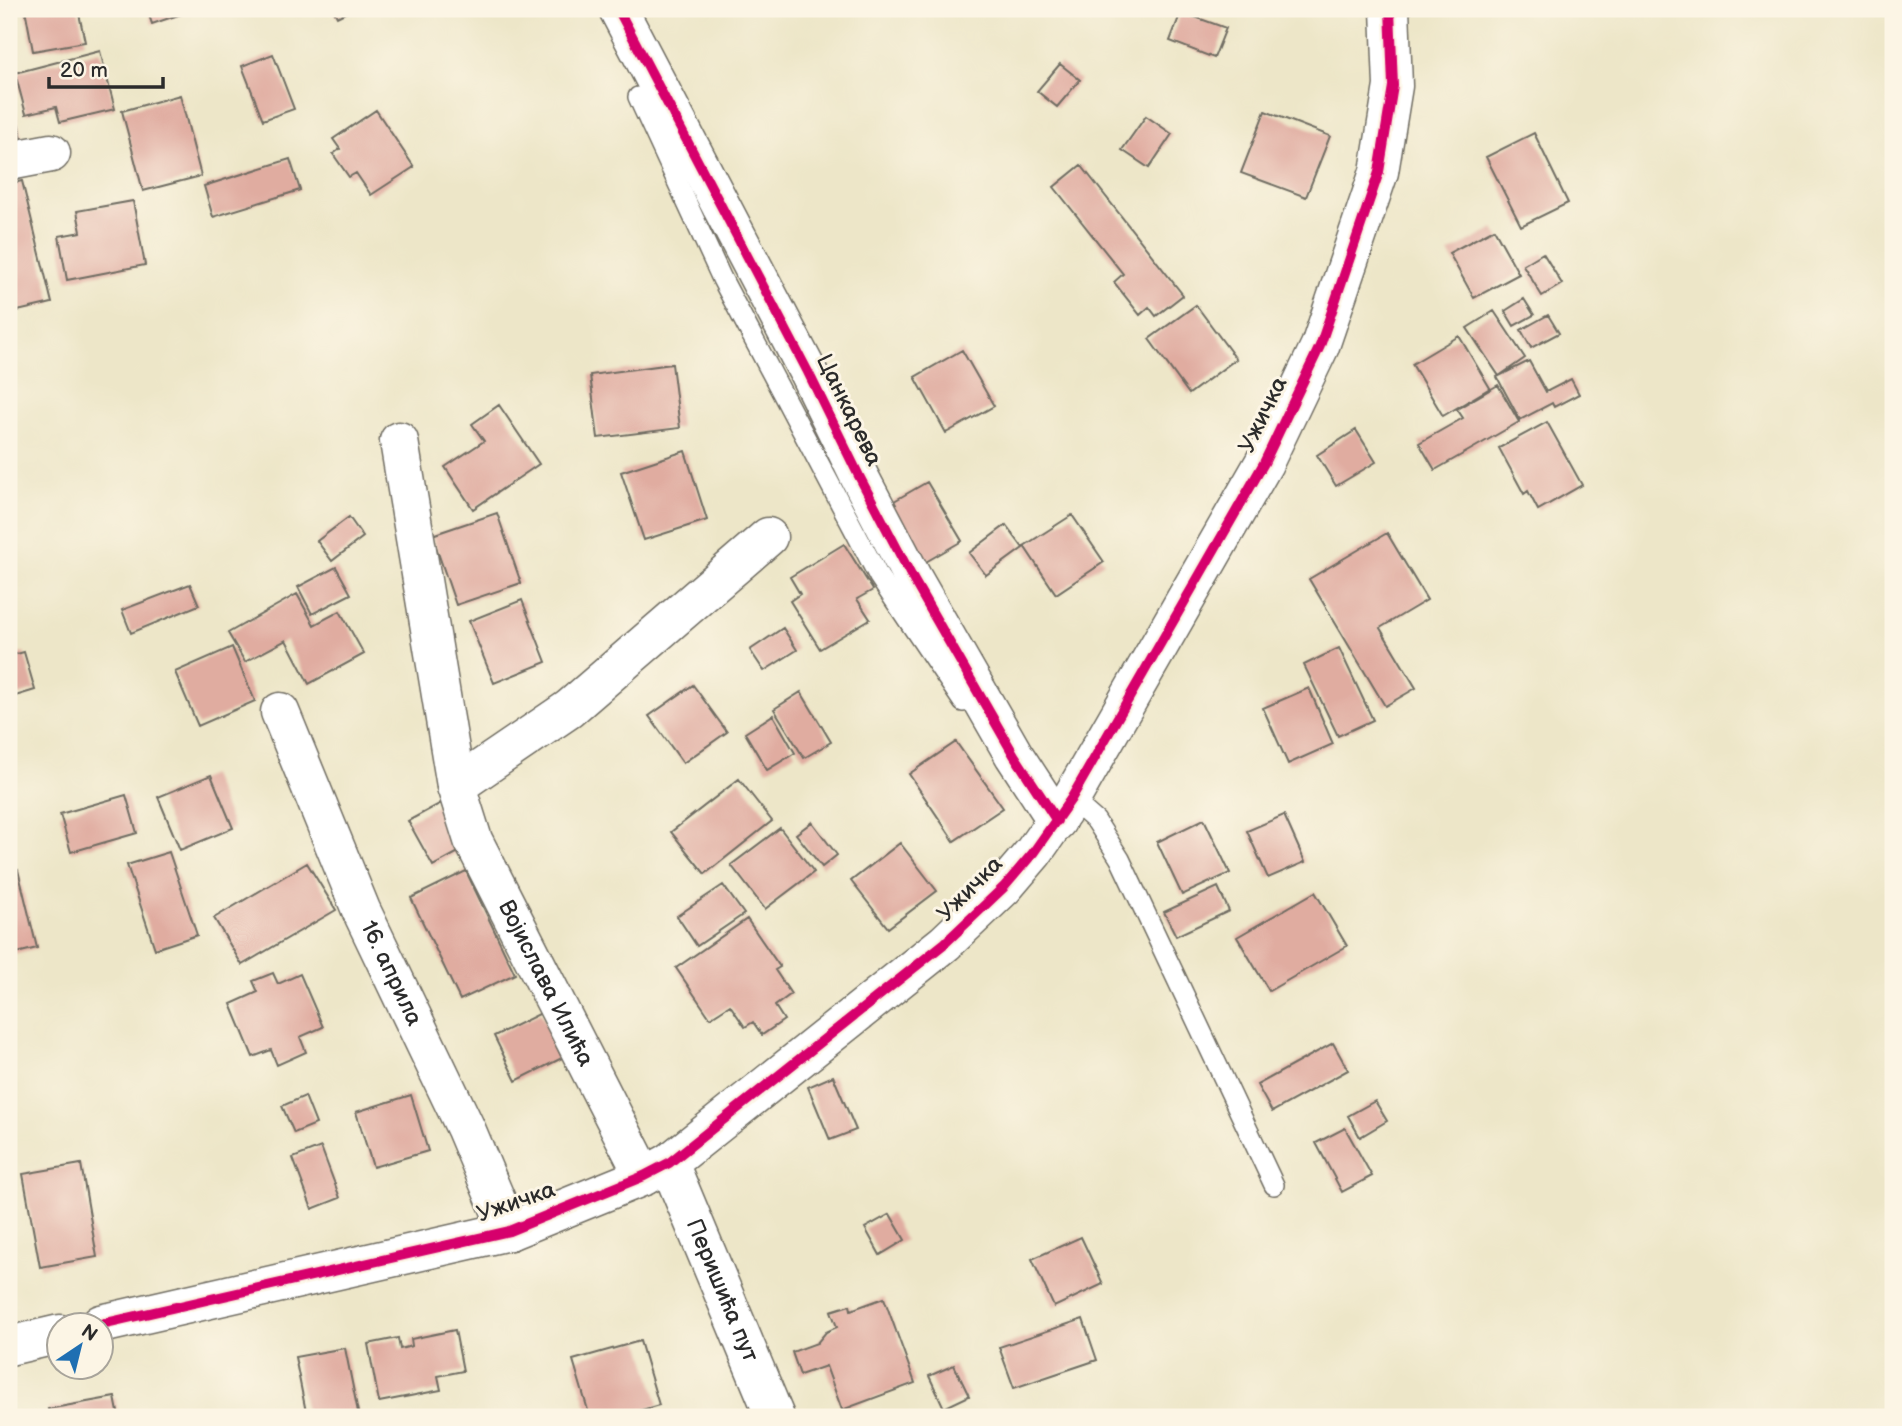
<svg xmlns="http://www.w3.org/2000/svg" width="1902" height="1426" font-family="'Balsamiq Sans',sans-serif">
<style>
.building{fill:#e0aca0}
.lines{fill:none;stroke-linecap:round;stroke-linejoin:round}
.lane-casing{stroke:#6f6c62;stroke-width:22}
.street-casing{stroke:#6f6c62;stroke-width:41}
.lane{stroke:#fff;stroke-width:19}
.street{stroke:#fff;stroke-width:38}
.cycleway-casing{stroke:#fcf5e5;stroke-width:15}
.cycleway{stroke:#d6006c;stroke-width:10}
.labels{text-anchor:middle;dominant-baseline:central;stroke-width:6;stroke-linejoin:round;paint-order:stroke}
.street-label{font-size:23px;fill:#2b2b2b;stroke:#fcf5e5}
</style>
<rect width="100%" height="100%" fill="#fcf5e5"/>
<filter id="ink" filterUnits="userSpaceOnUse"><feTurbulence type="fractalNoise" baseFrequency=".0143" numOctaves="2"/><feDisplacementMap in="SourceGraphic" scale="14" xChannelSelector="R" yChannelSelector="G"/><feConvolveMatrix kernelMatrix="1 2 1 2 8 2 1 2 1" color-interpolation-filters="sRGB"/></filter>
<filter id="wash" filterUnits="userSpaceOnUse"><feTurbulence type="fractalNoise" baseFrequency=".00686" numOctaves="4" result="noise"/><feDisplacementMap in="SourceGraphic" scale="28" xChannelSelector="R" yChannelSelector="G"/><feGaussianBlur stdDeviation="1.57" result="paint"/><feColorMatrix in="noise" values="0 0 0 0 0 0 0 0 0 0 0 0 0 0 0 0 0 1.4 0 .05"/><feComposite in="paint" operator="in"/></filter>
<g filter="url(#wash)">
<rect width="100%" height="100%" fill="#ede6c8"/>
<g id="blocks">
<path class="building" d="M25 9H78L85 42 33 51Z
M147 9H196L152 24Z
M333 9H353L337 17Z
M1181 12 1226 28 1214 58 1170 41Z
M100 51 115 109 60 122 56 107 26 114 15 73Z
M273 54 294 109 263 120 242 66Z
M1060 64 1080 80 1057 107 1037 91Z
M9 86 25 151 9 155Z
M180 95 201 176 143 191 122 111Z
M376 110 414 167 371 195 356 173 349 177 333 154 340 149 333 139Z
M1265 111 1330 136 1306 197 1241 173Z
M1146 116 1172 134 1149 168 1122 150Z
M1534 133 1568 203 1521 226 1486 157Z
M290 159 300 190 213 217 204 186Z
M1081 165 1183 295 1156 316 1149 307 1140 315 1114 282 1123 274 1054 187Z
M22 181 52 303 9 313V184Z
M133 201 145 265 67 280 59 236 81 232 77 211Z
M1494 229 1519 274 1474 298 1449 253Z
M1543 253 1562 284 1542 296 1523 265Z
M1524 299 1534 315 1514 326 1505 311Z
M1196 305 1236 359 1189 394 1149 339Z
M1494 311 1525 358 1499 376 1467 328Z
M1548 315 1559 333 1531 348 1521 330Z
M1459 336 1490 388 1443 416 1412 364Z
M962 350 994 406 946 433 915 377Z
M1529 361 1546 392 1571 379 1579 394 1554 407 1552 403 1520 420 1497 377Z
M672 364 680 428 598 438 590 375Z
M1498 385 1519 422 1435 470 1419 443 1463 418 1457 409Z
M499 405 539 464 473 509 445 467 484 441 472 424Z
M1547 422 1582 485 1538 510 1528 491 1524 494 1499 448Z
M1356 430 1376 462 1336 486 1317 455Z
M685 451 707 520 644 540 621 472Z
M927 482 962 541 917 567 882 508Z
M497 513 521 583 456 605 432 535Z
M1072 515 1104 562 1056 594 1024 546Z
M349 517 363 537 332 561 317 541Z
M1006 525 1023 548 986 575 969 553Z
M1387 533 1427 600 1380 628 1416 688 1385 706 1309 579Z
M844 544 873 590 857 599 870 619 820 649 790 601 800 594 790 577Z
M336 567 351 594 312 614 298 587Z
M190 584 199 605 131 633 122 610Z
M297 594 314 625 340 611 364 654 309 684 286 640 245 662 228 633Z
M522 600 546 662 494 683 469 621Z
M783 628 797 650 764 671 750 650Z
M232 647 255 701 198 726 175 672Z
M1339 648 1373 720 1338 736 1304 665Z
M24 652 35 690 9 698V656Z
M693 685 727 732 683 763 649 716Z
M1309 688 1333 744 1288 764 1263 708Z
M801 692 831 742 804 758 774 709Z
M773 715 795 753 767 770 745 733Z
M956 742 1003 808 954 841 909 774Z
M211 775 233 828 180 850 158 797Z
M739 779 772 821 705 874 671 832Z
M126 795 137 833 71 852 60 814Z
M441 803 466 848 433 866 408 821Z
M1284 815 1305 862 1268 878 1247 831Z
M1204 819 1230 873 1182 895 1157 842Z
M812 822 837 855 822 867 796 834Z
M780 828 814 872 765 909 731 865Z
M900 843 937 891 888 928 851 881Z
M169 852 197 935 155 949 127 865Z
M307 863 336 910 242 965 214 918Z
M18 870 37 948 9 955V872Z
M466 871 515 974 460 1000 411 898Z
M723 885 744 914 697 946 677 916Z
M1218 887 1229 911 1176 936 1164 912Z
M1315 892 1347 946 1269 991 1237 937Z
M747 919 780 967 775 970 791 994 775 1006 784 1020 762 1035 753 1022 745 1027 730 1005 710 1018 676 968Z
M273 973 278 984 300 974 323 1027 300 1037 306 1052 277 1065 271 1050 253 1057 231 1004 258 992 253 981Z
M541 1013 562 1058 516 1081 494 1036Z
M1333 1043 1348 1070 1272 1112 1257 1085Z
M833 1076 856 1130 830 1140 808 1087Z
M411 1095 428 1151 373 1167 356 1112Z
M305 1096 316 1124 294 1133 282 1106Z
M1375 1101 1387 1121 1360 1137 1348 1116Z
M1345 1128 1372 1176 1342 1192 1316 1143Z
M321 1147 340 1198 312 1209 293 1158Z
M81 1164 97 1257 40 1267 23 1174Z
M890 1214 905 1240 880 1255 865 1228Z
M1081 1237 1103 1284 1054 1307 1032 1259Z
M884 1298 915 1383 842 1410 826 1366 800 1375 792 1352 817 1343 826 1332 837 1327 831 1311 850 1305 851 1310Z
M1083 1319 1097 1360 1014 1388 999 1347Z
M455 1330 463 1371 438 1376 441 1390 379 1402 368 1344 398 1338 400 1349 412 1346 411 1339Z
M640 1341 659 1405 618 1417H590L573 1360Z
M345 1348 359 1417H307L295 1357Z
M954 1365 969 1396 944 1408 929 1376Z
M115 1397 119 1417H50L48 1409Z"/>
</g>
</g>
<g filter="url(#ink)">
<use href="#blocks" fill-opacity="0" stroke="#6f6c62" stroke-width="2"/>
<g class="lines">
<defs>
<path id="lane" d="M638 97 722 279 879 577 963 702
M1071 799 1096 821 1120 859 1274 1185"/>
<g id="street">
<path d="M618 9 808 372 859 476 913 579 1014 755 1057 821"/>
<path d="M9 161 51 153"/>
<path id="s1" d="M399 441 456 786 473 840 644 1176"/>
<path id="s2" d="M280 712 361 910 466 1129 509 1231"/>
<path d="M456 786 569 709 768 537"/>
<path id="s3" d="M669 1163 775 1417"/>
<path d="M101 1324 509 1231 644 1176 669 1163 945 943 1004 887 1033 853 1071 799 1264 463 1320 346 1379 172 1393 86 1390 9"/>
<path d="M9 1346 60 1334"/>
</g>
</defs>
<use href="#lane" class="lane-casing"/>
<use href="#street" class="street-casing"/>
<use href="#lane" class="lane"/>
<use href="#street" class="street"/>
<defs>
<path id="cycleway" d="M618 9 808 372 859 476 913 579 1014 755 1057 821
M101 1324 509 1231 644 1176 669 1163 945 943 1004 887 1033 853 1071 799 1264 463 1320 346 1379 172 1393 86 1390 9"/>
</defs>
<use href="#cycleway" class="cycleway-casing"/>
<use href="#cycleway" class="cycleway"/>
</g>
</g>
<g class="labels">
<g class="street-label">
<text transform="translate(849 410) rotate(64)">Цанкарева</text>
<text transform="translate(1263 415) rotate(-64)">Ужичка</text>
<text transform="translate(970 889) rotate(-45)">Ужичка</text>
<text stroke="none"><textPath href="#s2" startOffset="284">16. априла</textPath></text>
<text stroke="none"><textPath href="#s1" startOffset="567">Војислава Илића</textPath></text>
<text transform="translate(516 1202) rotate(-19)">Ужичка</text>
<text stroke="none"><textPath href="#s3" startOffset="138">Перишића пут</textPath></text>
</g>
</g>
<rect width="1902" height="1426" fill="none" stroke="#fcf5e5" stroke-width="35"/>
<g transform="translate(80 1346) rotate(35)"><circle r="33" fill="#fcf5e5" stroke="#a8a49b" stroke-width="2"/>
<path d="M0-5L12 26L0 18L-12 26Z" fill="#1f6fb2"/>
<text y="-10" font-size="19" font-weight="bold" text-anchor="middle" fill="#2b2b2b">N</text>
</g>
<path d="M49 77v10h114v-10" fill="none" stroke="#2b2b2b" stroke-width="3.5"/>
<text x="60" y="77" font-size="21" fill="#2b2b2b" stroke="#fcf5e5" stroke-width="5" paint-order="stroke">20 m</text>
</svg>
